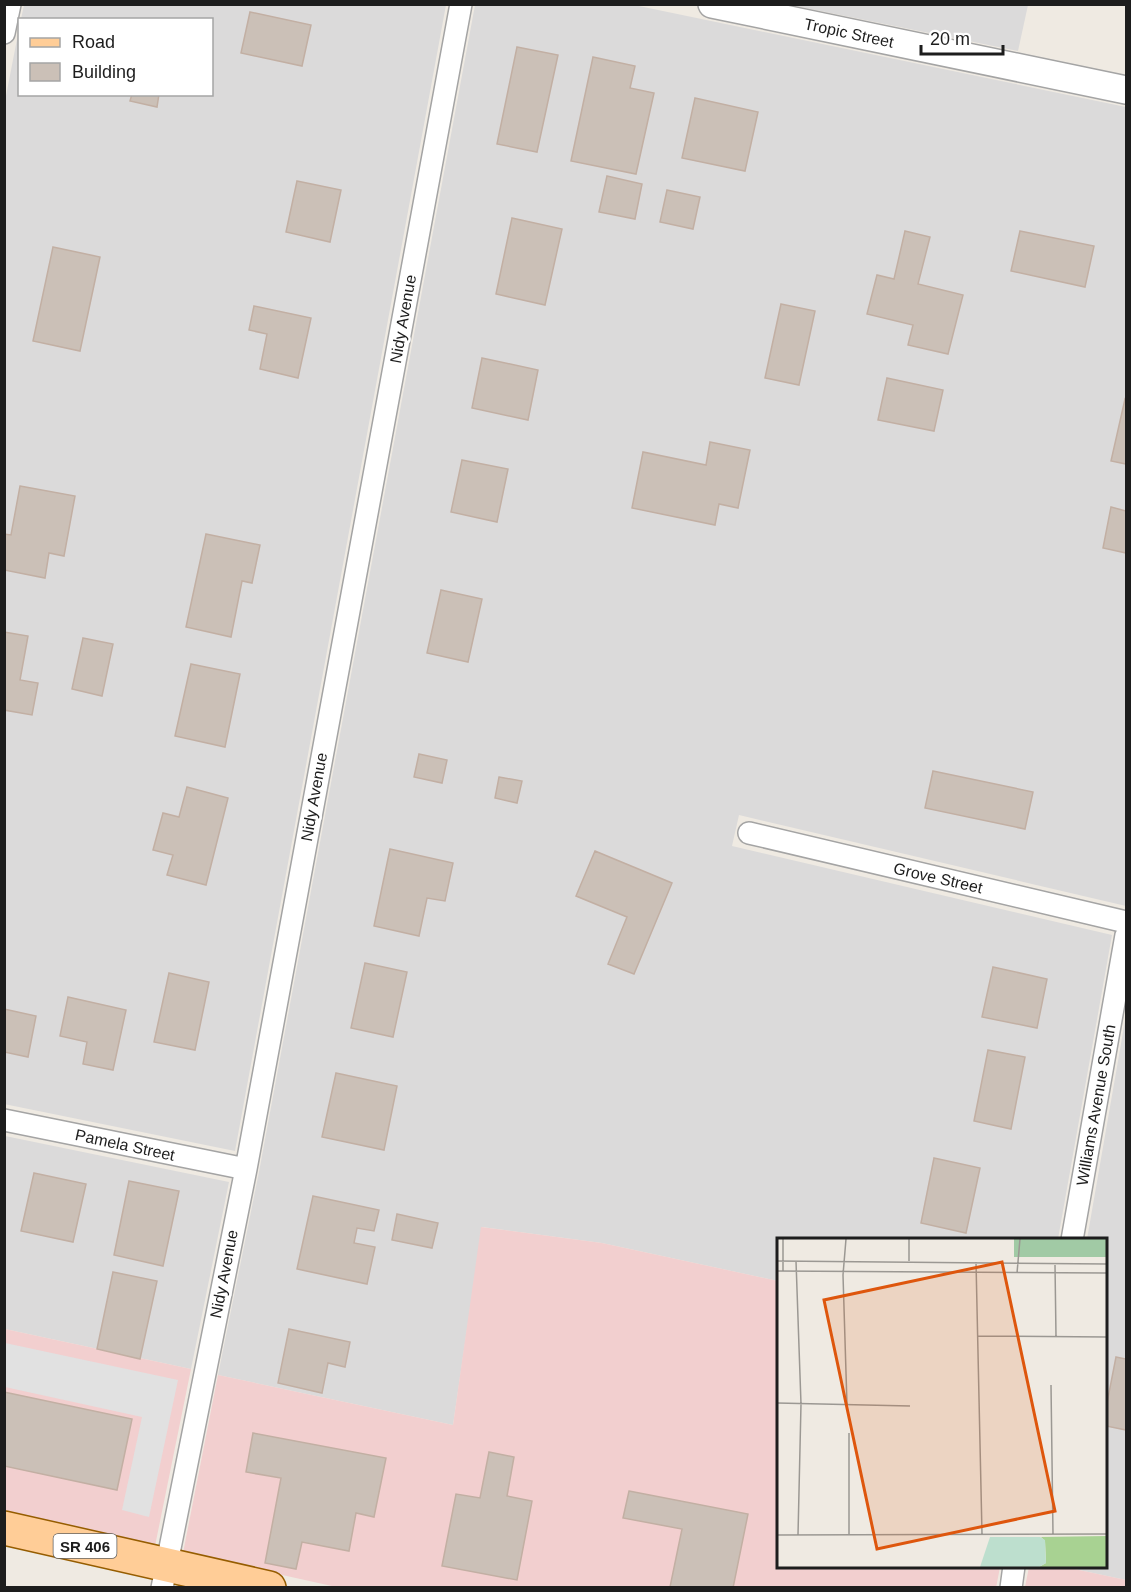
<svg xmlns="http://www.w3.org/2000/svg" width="1131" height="1592" font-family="Arial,sans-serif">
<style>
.residential{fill:#dbdada}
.commercial{fill:#f2cfcf}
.parking{fill:#e1e1e1}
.building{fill:#cbc0b7;stroke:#c2afa3;stroke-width:1.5}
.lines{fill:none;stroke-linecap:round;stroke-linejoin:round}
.minor-casing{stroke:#a4a4a4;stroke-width:24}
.tertiary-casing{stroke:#a4a4a4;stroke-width:30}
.primary-casing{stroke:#965d00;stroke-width:36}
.minor{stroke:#fff;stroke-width:21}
.tertiary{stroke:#fff;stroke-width:27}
.primary{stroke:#ffcd97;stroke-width:33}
.labels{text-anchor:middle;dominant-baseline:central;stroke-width:5;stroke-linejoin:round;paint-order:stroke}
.shield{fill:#fff;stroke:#616161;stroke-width:1.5}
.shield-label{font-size:15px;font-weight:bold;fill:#1d1d1d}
.street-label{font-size:16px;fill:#1d1d1d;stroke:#fff}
.inset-road{fill:none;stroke:#9b9893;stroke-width:1.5}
.view{fill:#de560d;fill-opacity:0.15;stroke:#de560d;stroke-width:3}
.inset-edge{fill:none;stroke:#1d1d1d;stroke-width:3}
</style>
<rect width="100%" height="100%" fill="#efeae2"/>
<path class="residential" d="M24 5H446L235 1151 4 1104V106L19 29 20 94H212V20L21 19Z
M475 5H634L1126 107V906L739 815 732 846 1112 935 1058 1239 778 1240V1281L602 1243 482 1227 453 1425 218 1375 259 1172Z
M791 5H1028L1018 51Z
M1126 1015V1580L1065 1567 1106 1566V1240L1087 1239Z
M5 1136 229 1182 191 1369 5 1329Z"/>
<path class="commercial" d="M481 1227 602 1243 778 1281V1566L1000 1567 996 1588H341L183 1553 218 1375 453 1425Z
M5 1329 191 1369 155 1546 5 1511Z
M1029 1567H1065L1126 1580V1587H1025Z"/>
<path class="parking" d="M5 1343 178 1380 149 1517 122 1510 142 1417 5 1387Z"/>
<path class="building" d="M250 12 311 25 302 66 241 53Z
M517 47 558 55 537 152 497 144Z
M593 57 635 66 630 88 654 93 636 174 571 161Z
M132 94H159L157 107 130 101Z
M695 98 758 112 745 171 682 158Z
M607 176 642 184 635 219 599 212Z
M297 181 341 190 330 242 286 232Z
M667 190 700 197 693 229 660 222Z
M512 218 562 229 545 305 496 294Z
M905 231 930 237 918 284 963 295 948 354 908 345 913 325 867 314 877 275 894 279Z
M1020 231 1094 246 1085 287 1011 271Z
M53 247 100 257 80 351 33 341Z
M781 304 815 311 799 385 765 378Z
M254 306 311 318 298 378 260 369 267 334 249 330Z
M482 358 538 370 528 420 472 408Z
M887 378 943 390 934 431 878 420Z
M1125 399 1126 400V464L1111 461Z
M710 442 750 450 738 508 719 504 715 525 632 508 643 452 706 465Z
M462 460 508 469 497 522 451 512Z
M20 486 75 496 64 556 49 553 45 578 4 570V534L11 535Z
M1111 507 1126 511V553L1103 548Z
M206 534 260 545 252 583 242 581 231 637 186 627Z
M441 590 482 599 468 662 427 653Z
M4 632 28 636 20 680 38 683 32 715 4 710Z
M83 638 113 644 102 696 72 689Z
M191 664 240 674 225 747 175 736Z
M419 754 447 760 442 783 414 777Z
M933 771 1033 792 1025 829 925 808Z
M499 777 522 781 517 803 495 798Z
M187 787 228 798 206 885 167 875 173 855 153 850 163 813 179 817Z
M390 849 453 863 445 901 427 898 419 936 374 926Z
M595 851 672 883 634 974 608 964 627 917 576 896Z
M365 963 407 972 393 1037 351 1028Z
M993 967 1047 979 1037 1028 982 1017Z
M169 973 209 982 195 1050 154 1042Z
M68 997 126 1010 113 1070 83 1064 87 1042 60 1036Z
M4 1009 36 1016 28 1057 4 1052Z
M988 1050 1025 1057 1011 1129 974 1121Z
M336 1073 397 1086 384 1150 322 1137Z
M934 1158 980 1168 966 1233 921 1223Z
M34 1173 86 1184 73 1242 21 1231Z
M129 1181 179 1191 163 1266 114 1255Z
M313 1196 379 1210 374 1231 357 1228 354 1243 375 1247 367 1284 297 1269Z
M397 1214 438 1223 432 1248 392 1240Z
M113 1272 157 1281 140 1359 97 1349Z
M289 1329 350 1342 345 1367 328 1363 322 1393 278 1383Z
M1116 1357 1126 1359V1430L1106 1426V1408Z
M4 1392 132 1419 117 1490 4 1466Z
M253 1433 386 1458 374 1517 356 1513 349 1551 302 1542 296 1569 265 1563 281 1478 246 1472Z
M489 1452 514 1457 507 1496 532 1501 517 1580 442 1566 456 1494 480 1498Z
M629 1491 748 1514 733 1588 670 1587 682 1529 623 1518Z"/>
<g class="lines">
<defs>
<path id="minor" d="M4 33 10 4
M749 833 1126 922
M4 1120 246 1169
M1072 1240 1126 935
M162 1588 246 1169 461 4
M1011 1588 1014 1566"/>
<path id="tertiary" d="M712 4 1126 90"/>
<path id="primary" d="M4 1528 269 1588"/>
</defs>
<use href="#minor" class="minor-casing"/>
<use href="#tertiary" class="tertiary-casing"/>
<use href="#primary" class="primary-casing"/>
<use href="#minor" class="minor"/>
<use href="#tertiary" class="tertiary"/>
<use href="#primary" class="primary"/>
</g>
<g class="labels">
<rect class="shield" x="53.5" y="1534" width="63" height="24" rx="4.5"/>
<g class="shield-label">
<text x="85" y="1546">SR 406</text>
</g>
<g class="street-label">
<text transform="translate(849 33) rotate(12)">Tropic Street</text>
<text transform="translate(403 319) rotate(-80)">Nidy Avenue</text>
<text transform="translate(314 797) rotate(-80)">Nidy Avenue</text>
<text transform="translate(938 878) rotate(13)">Grove Street</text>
<text transform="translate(1096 1105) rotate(-80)">Williams Avenue South</text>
<text transform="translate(125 1145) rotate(12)">Pamela Street</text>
<text transform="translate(224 1274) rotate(-79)">Nidy Avenue</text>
</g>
</g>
<g transform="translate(777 1238)">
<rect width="330" height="330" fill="#efeae2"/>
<path d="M330 298V329H262L269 325 268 303 264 299Z" fill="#a8d292"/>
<path d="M213 299H263L268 302 269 325 262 329H203Z" fill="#bddfce"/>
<path d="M237 1H330V19H237Z" fill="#a1caa5"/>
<path class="inset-road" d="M69 1 66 37 70 167M132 1V23M0 23 330 26M19 23 24 166 21 297M199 24 205 296M278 27 279 98M0 33 330 35M6 33V1M240 35 243 1M200 98 330 99M274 147 276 296M0 165 133 168M72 195V297M0 297 330 296"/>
<path class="view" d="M225 24 278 273 100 311 47 62Z"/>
<rect width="330" height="330" class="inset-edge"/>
</g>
<rect width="1131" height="1592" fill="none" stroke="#1d1d1d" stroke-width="12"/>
<rect x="18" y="18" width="195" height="78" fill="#ffffff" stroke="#a5a5a5" stroke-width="1.5"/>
<rect x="30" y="38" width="30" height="9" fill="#ffcd97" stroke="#a5a5a5" stroke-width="1.5"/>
<text x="72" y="48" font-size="18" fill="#1d1d1d">Road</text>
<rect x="30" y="63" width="30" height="18" fill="#cbc0b7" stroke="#a5a5a5" stroke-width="1.5"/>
<text x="72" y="78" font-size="18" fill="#1d1d1d">Building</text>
<path d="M921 45v9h82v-9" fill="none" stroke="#1d1d1d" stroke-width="3"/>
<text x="930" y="45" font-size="18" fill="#1d1d1d" stroke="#ffffff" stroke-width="4.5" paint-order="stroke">20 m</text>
</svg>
